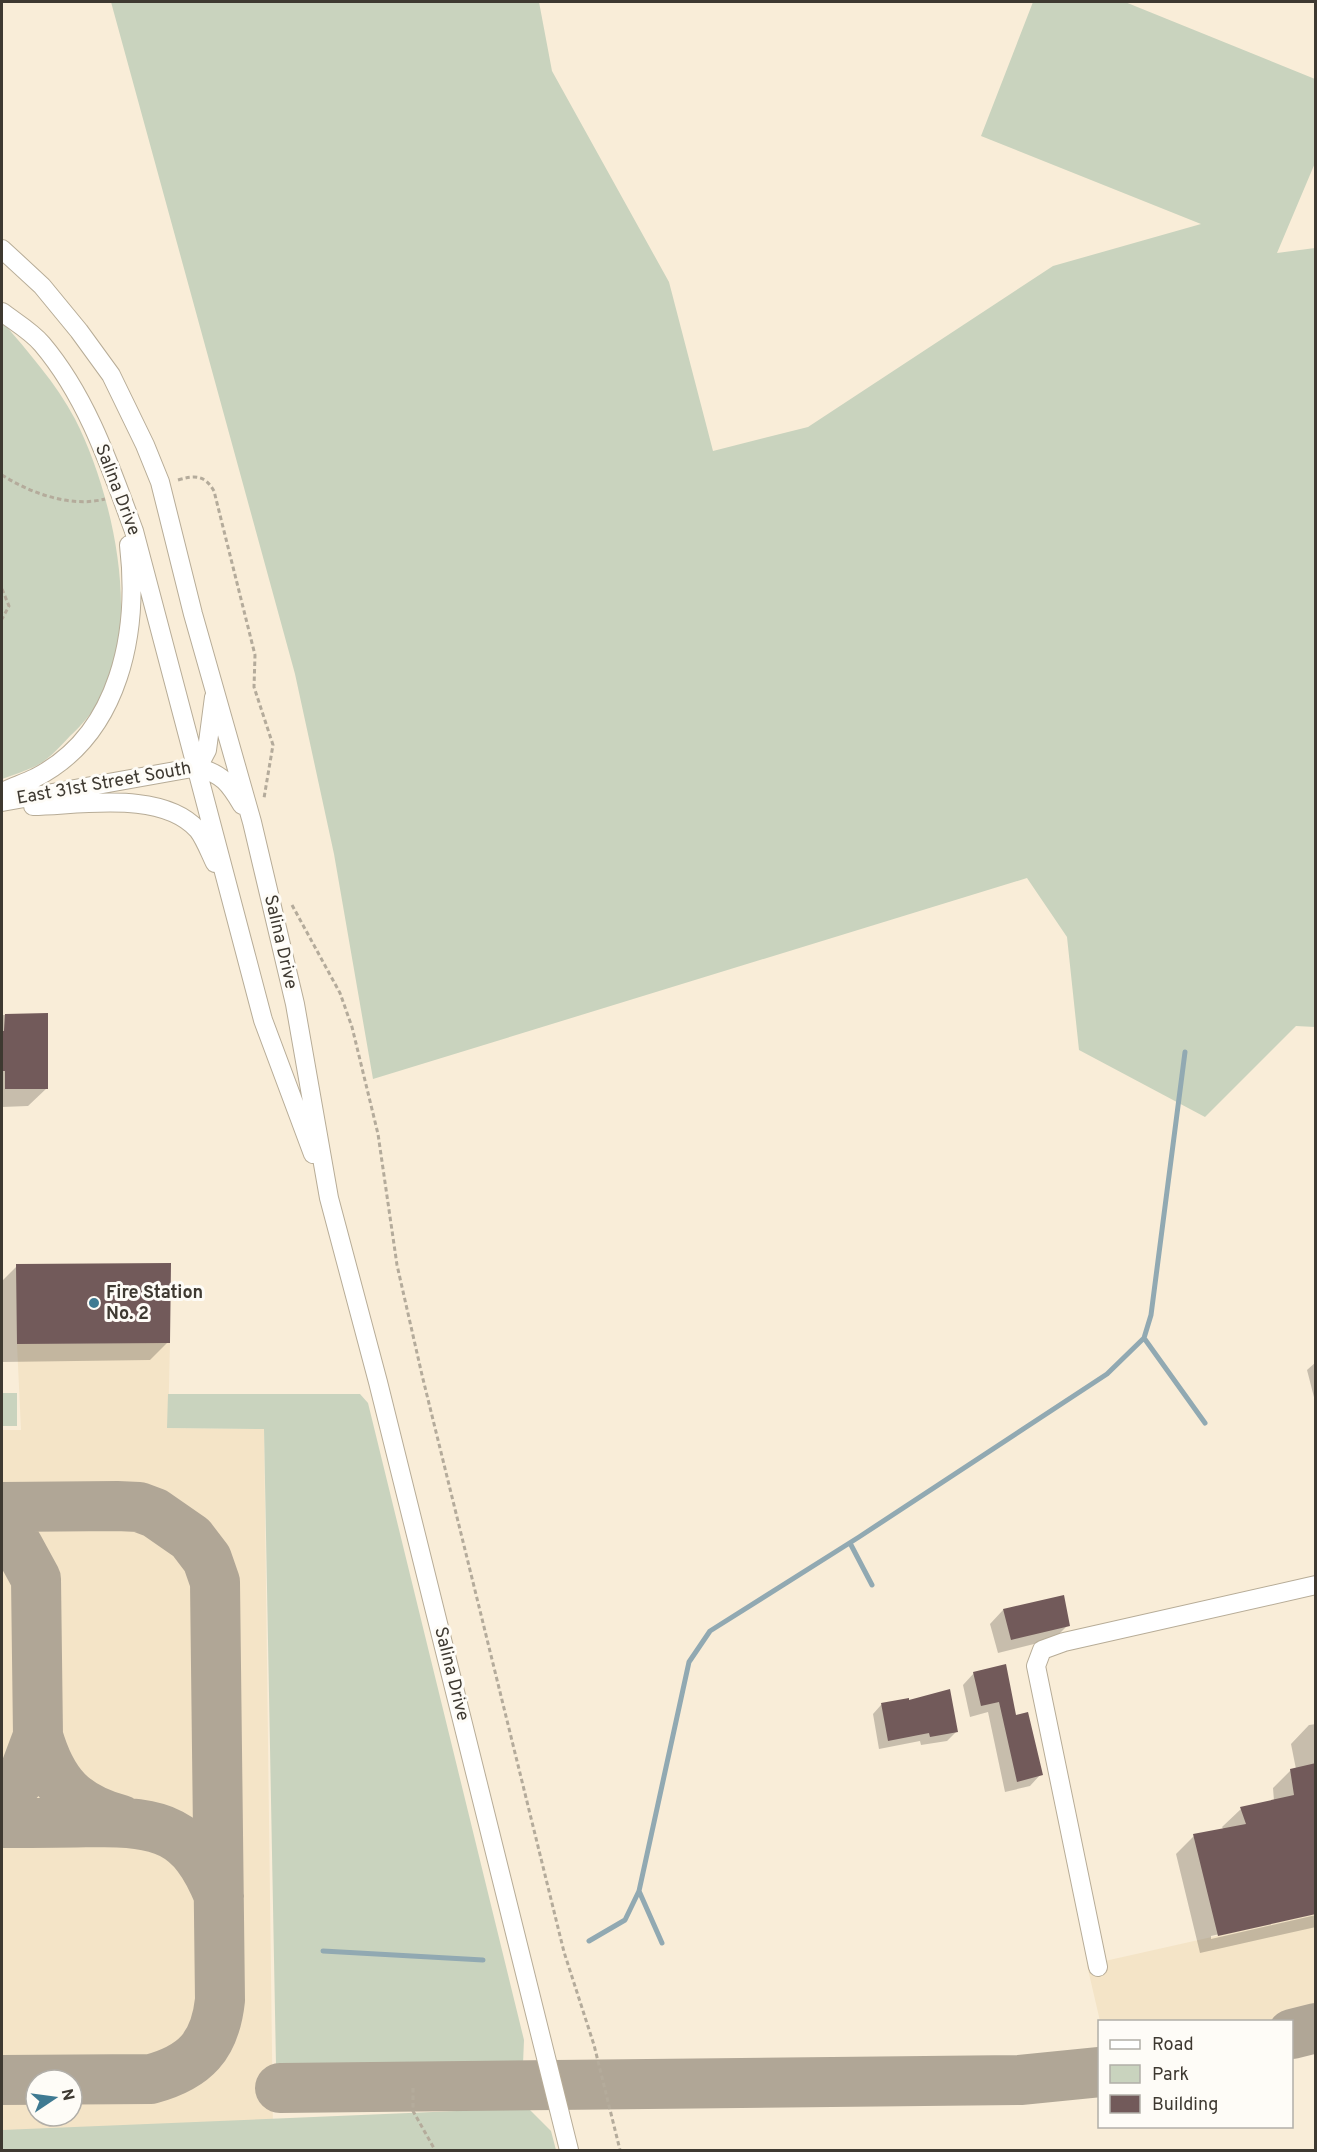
<svg xmlns="http://www.w3.org/2000/svg" width="1317" height="2152" font-family="Overpass,sans-serif">
<style>
.built{fill:#f4e4c7;fill-rule:evenodd}
.green{fill:#c9d3be}
.shadow{fill:#0003}
.lines{fill:none;stroke-linecap:round;stroke-linejoin:round}
.stream{stroke:#91a9b2;stroke-width:5}
.taxiway{stroke:#b0a696;stroke-width:50}
.building{fill:#725a5a}
.minor-casing{stroke:#b7ac97;stroke-width:20}
.path{stroke:#b4ab9b;stroke-width:3;stroke-dasharray:4.5 3;stroke-linecap:butt}
.minor{stroke:#fff;stroke-width:18}
.poi-dot{fill:#3f7a92;stroke:#fefcf7;stroke-width:2}
.labels{text-anchor:middle;dominant-baseline:central;stroke-width:6;stroke-linejoin:round;paint-order:stroke}
.street-label{font-size:18px;fill:#3e3931;stroke:#fefcf7}
.poi-label{font-size:18px;font-weight:bold;fill:#3e3931;stroke:#fefcf7;text-anchor:start}
</style>
<rect width="100%" height="100%" fill="#f9edd8"/>
<path class="built" d="M170 1343 168 1428 264 1429 273 2129 2 2132V1430H21L17 1344ZM36 2080H72V2116H36Z
M1315 1914V2050L1292 2056V2022L1100 2021 1087 1965Z"/>
<path class="green" d="M111 2H539L552 71 669 282 713 451 808 427 1053 266 1201 224 981 136 1033 2H1125L1315 79V163L1277 253 1315 248V1027L1296 1026 1205 1117 1079 1050 1067 937 1027 878 373 1079 334 854 295 674Z
M2 321C28 352 56 383 75 419 112 491 144 627 99 701 91 714 81 726 70 736 60 747 49 759 36 766 25 771 13 775 2 779Z
M2 1393H17V1426H2Z
M168 1394H360L368 1403 524 2040 523 2064 276 2065 264 1429 167 1428Z
M528 2108 551 2131 556 2150H2V2130Z"/>
<path class="shadow" d="M2 1015H47V1088L28 1106 2 1107Z
M17 1266 168 1342 150 1360 2 1362V1281Z
M1316 1362V1405L1307 1370Z
M1003 1610 1068 1625 1054 1639 998 1653 990 1624Z
M974 1673 1015 1717 1041 1774 1030 1786 1005 1792 988 1712 970 1717 963 1685Z
M908 1702 956 1732 947 1741 921 1745 920 1741 879 1749 873 1714 881 1705Z
M1316 1724V1912L1211 1936V1939L1316 1915V1927L1200 1953 1176 1854 1194 1836 1224 1830 1222 1827 1241 1809 1274 1801 1273 1788 1291 1770 1296 1769 1291 1744 1309 1725Z"/>
<g class="lines">
<path class="stream" d="M1144 1338 1205 1423
M850 1543 872 1585
M639 1891 662 1943
M589 1941 625 1920 639 1891 689 1662 710 1631 859 1537 1107 1374 1144 1338 1151 1315 1185 1052
M323 1951 483 1960"/>
<path class="taxiway" d="M2 1507 117 1506 139 1507 155 1513 191 1538 207 1559 215 1582 220 2000C215 2046 195 2067 151 2079L2 2080
M2 1530 18 1546 36 1579 38 1736 23 1776 2 1799
M38 1736C52 1784 73 1807 121 1820
M2 1823C32 1823 63 1823 93 1822 161 1822 192 1829 219 1896
M1292 2034 1316 2028
M280 2088 1020 2080 1100 2072"/>
</g>
<path class="building" d="M48 1013V1089H5V1071H2V1031H4L5 1014Z
M171 1263 170 1343 17 1344 16 1264Z
M1064 1595 1070 1626 1011 1640 1003 1609Z
M1006 1664 1016 1715 1028 1712 1043 1775 1017 1782 999 1702 981 1706 973 1672Z
M950 1689 958 1732 930 1737 929 1733 888 1741 881 1703 909 1698V1700Z
M1316 1763V1914L1218 1936 1193 1834 1246 1824 1240 1807 1294 1795 1290 1769Z"/>
<g class="lines">
<defs>
<path id="minor" d="M2 249 42 286 79 331 111 375 145 445 160 482 193 614 252 822 295 1004 329 1198 378 1382 569 2150
M2 312C15 322 31 331 42 344 87 397 110 466 134 531L263 1020 313 1154
M198 767 207 750 214 697
M2 792C13 787 24 783 35 778 121 734 139 631 129 545
M2 802 198 767C223 775 229 783 242 805
M33 806C82 805 162 790 198 830 205 839 210 853 215 863
M1098 1967 1036 1666 1042 1650 1064 1642 1316 1585"/>
</defs>
<use href="#minor" class="minor-casing"/>
<path class="path" d="M2 475C30 493 71 508 105 499
M178 480C195 475 205 475 214 491L255 655 254 687 273 745 264 798
M2 589 9 606 2 619
M292 905 340 993 352 1027 378 1134 397 1265 422 1375 564 1952 594 2045 620 2150
M413 2088V2111L435 2150"/>
<use href="#minor" class="minor"/>
</g>
<circle class="poi-dot" cx="94" cy="1303" r="6"/>
<g class="labels">
<g class="street-label">
<text transform="translate(117 490) rotate(69)">Salina Drive</text>
<text transform="translate(104 784) rotate(-10)">East 31st Street South</text>
<text transform="translate(280 942) rotate(77)">Salina Drive</text>
<text transform="translate(451 1674) rotate(76)">Salina Drive</text>
</g>
<g class="poi-label">
<text x="106" y="1293">Fire Station<tspan x="106" dy="21">No. 2</tspan></text>
</g>
</g>
<rect width="1317" height="2152" fill="none" stroke="#3e3931" stroke-width="6"/>
<rect x="1098" y="2020" width="195" height="108" fill="#fefcf7" stroke="#b1aea8" stroke-width="1.5"/>
<rect x="1110" y="2040" width="30" height="9" fill="#ffffff" stroke="#b1aea8" stroke-width="1.5"/>
<text x="1152" y="2050" font-size="18" fill="#3e3931">Road</text>
<rect x="1110" y="2065" width="30" height="18" fill="#c9d3be" stroke="#b1aea8" stroke-width="1.5"/>
<text x="1152" y="2080" font-size="18" fill="#3e3931">Park</text>
<rect x="1110" y="2095" width="30" height="18" fill="#725a5a" stroke="#b1aea8" stroke-width="1.5"/>
<text x="1152" y="2110" font-size="18" fill="#3e3931">Building</text>
<g transform="translate(54 2098) rotate(77)"><circle r="28" fill="#fefcf7" stroke="#b1aea8" stroke-width="1.5"/>
<path d="M0-4.5L10 22L0 15L-10 22Z" fill="#3f7a92"/>
<text y="-9" font-size="16" font-weight="bold" text-anchor="middle" fill="#3e3931">N</text>
</g>
</svg>
